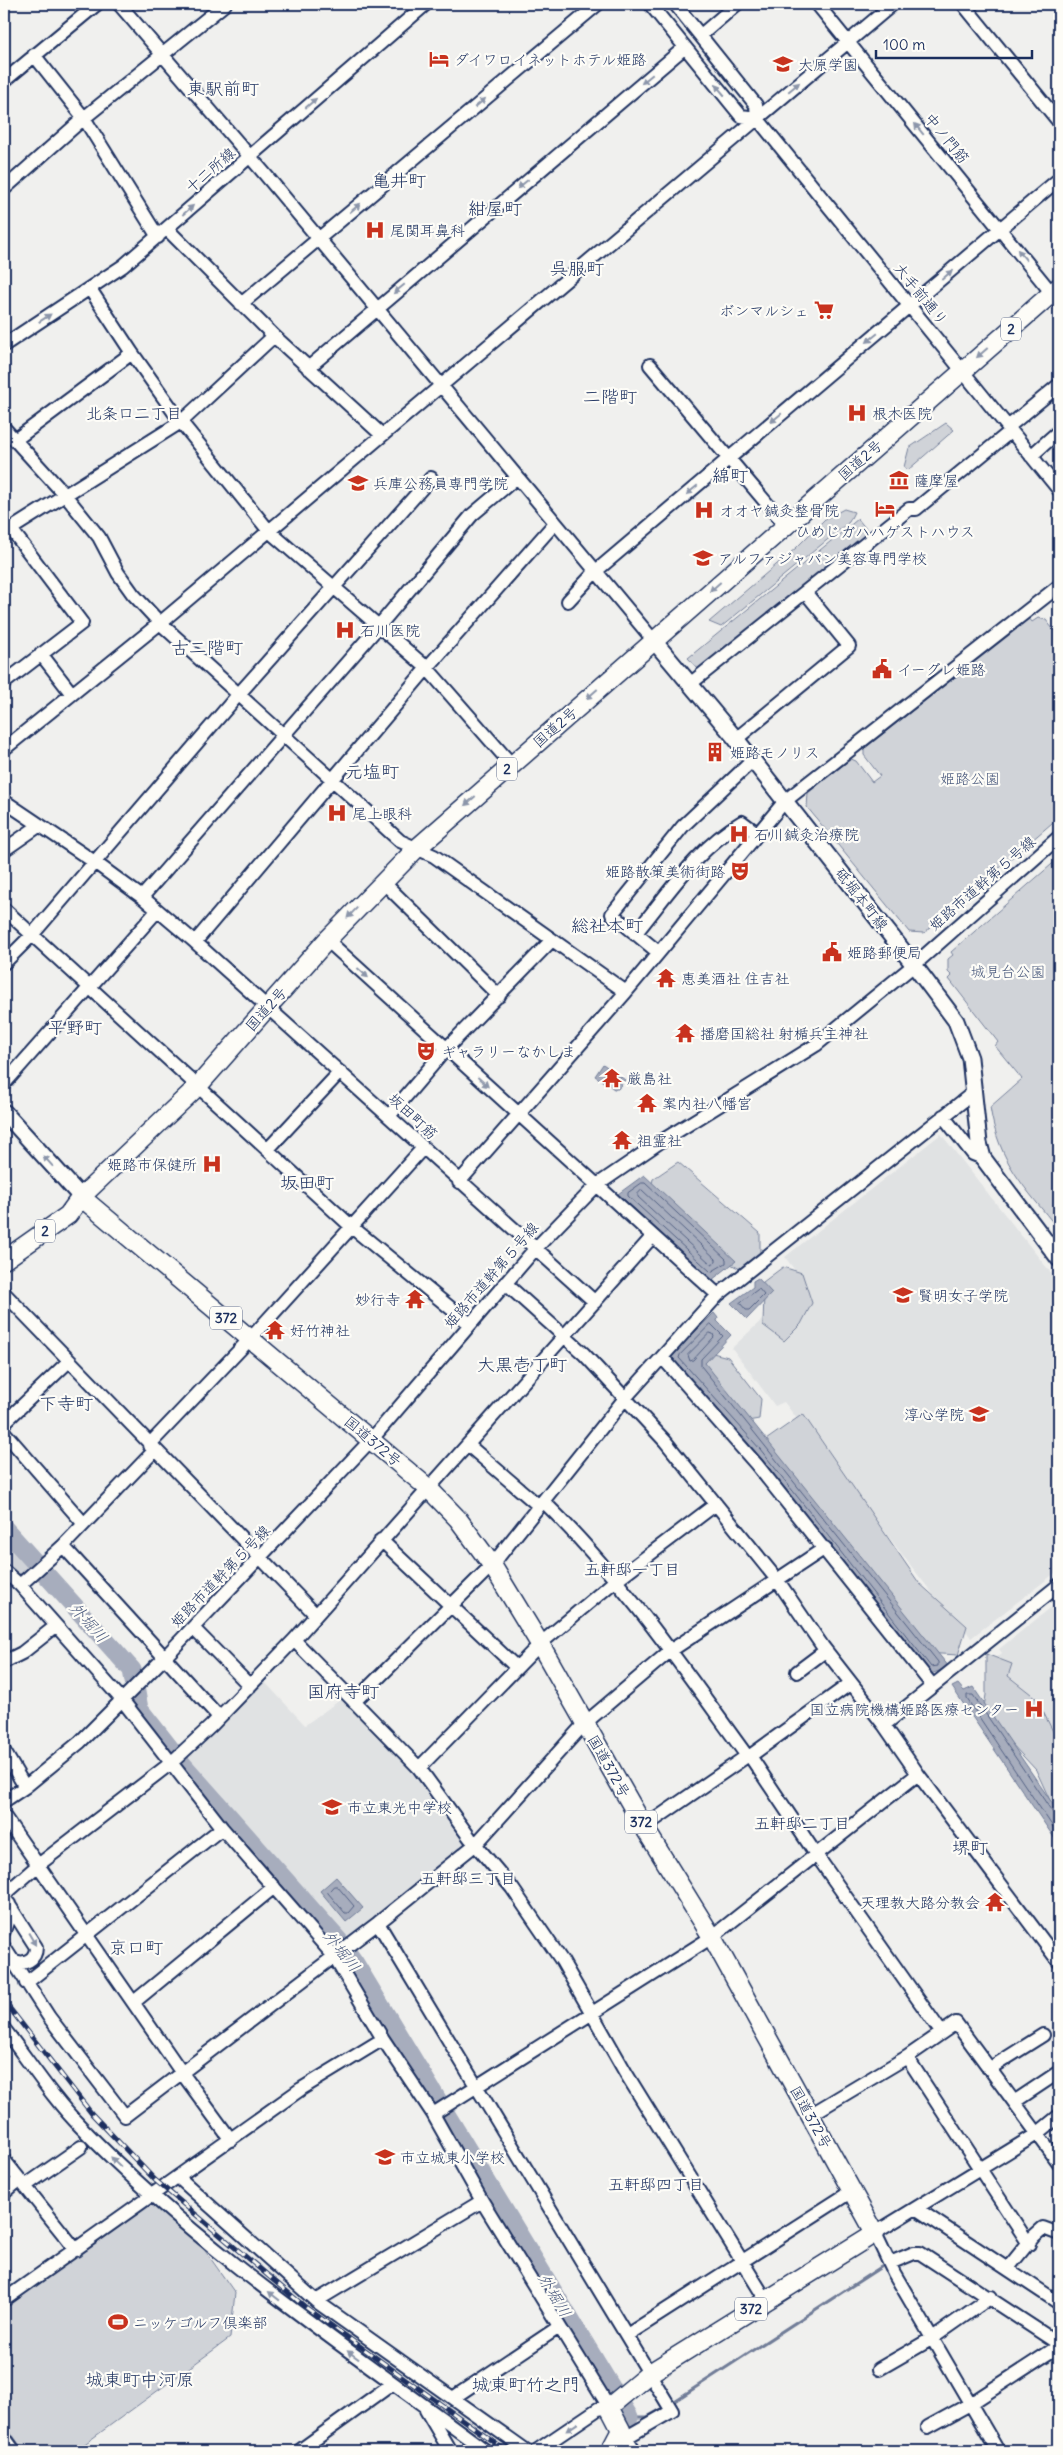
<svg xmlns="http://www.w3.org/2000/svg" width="1063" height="2455" font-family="Delius,'Klee One',sans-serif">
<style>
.built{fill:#e0e2e3}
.green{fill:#d0d3d8;stroke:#76819b}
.water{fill:#a7adbd;stroke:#6f7b97}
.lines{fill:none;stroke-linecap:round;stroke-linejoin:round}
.shore{stroke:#536184;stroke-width:1}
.stream{stroke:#6f7b97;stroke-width:3}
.river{stroke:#a7adbd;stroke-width:19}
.minor-casing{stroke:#1b2f5e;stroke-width:16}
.major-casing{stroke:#1b2f5e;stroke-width:19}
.highway-casing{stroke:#1b2f5e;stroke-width:21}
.minor{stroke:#fdfcf7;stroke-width:12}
.major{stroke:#fdfcf7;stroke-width:15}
.highway{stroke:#fdfcf7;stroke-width:18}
.rail-casing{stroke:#1b2f5e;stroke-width:5}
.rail{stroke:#fdfcf7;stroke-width:3;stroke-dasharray:9;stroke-linecap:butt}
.oneway{fill:#8c96aa}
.labels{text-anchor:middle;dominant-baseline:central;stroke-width:4.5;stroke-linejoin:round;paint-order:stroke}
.shield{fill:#fdfcf7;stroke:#5f6c8c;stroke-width:1}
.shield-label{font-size:14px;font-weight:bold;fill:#1b2f5e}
.poi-label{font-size:15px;fill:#1b2f5e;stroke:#fdfcf7;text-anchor:start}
.street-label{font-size:15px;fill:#1b2f5e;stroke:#fdfcf7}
.park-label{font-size:15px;fill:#48587c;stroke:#fdfcf7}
.neighbourhood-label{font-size:16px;fill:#1b2f5e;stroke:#fdfcf7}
.water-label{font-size:16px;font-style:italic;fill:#4c5b7f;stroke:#fdfcf7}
.quarter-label{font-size:18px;fill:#1b2f5e;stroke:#fdfcf7}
</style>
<rect width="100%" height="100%" fill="#f0f0ee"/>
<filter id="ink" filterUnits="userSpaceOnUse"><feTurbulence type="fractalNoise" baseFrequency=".02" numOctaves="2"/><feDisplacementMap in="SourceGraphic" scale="10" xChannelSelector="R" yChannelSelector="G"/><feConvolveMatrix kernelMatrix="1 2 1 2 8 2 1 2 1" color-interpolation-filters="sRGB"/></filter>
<g filter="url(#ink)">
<path class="built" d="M941 1134 1059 1283V1570L971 1638 967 1632 960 1629 784 1402 775 1406 732 1348 803 1281 785 1257Z
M1059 1601V1775L1033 1739 986 1680 996 1672 989 1664 1002 1653 999 1649Z
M263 1680 305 1725 340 1700H345L414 1770 467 1844 343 1941 183 1761Z"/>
<path class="green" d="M946 423 954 430 908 470 904 467 909 448Z
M844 509 854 512 849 522 721 627 709 622 796 548 825 519Z
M858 519 871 535 698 669 688 658Z
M1029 618 1032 622 1038 618 1046 620 1059 637V817L924 933 909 932 807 807 808 793 851 759 856 761 872 782 880 776 864 755V749Z
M1059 858V1230C1025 1187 999 1164 990 1107L1022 1079 995 1046 998 1042 949 979 952 976 948 972V959L953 955 951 952Z
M678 1162 760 1233V1254L740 1269 725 1261 650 1192 653 1179Z
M783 1267 802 1273 812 1303 801 1324 784 1341 763 1325 764 1293 759 1285Z
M709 1352 728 1357 761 1399 759 1419 742 1422 701 1372Z
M803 1414 919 1583 967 1626 958 1655 925 1653 763 1442Z
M4 1522 40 1561 26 1574H14L4 1562Z
M986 1654 1012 1664 1008 1676 1036 1698 1059 1743V1820L1036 1770 983 1713 986 1695Z
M150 2200 201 2245 235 2293 230 2338 75 2451H24L4 2423V2306Z"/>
<path class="water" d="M603 1064 625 1080 618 1089H614L595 1076Z
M644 1175 736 1261 712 1280 618 1194Z
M758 1278 772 1293 747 1319 731 1303 753 1287V1281Z
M714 1313 718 1318 717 1321 731 1335 705 1363 949 1667 931 1674 756 1452 671 1356Z
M958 1684 964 1691 973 1687 1059 1813V1845L952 1687Z
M336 1877 363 1908 346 1922 320 1891Z"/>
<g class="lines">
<path class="shore" d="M642 1183H645L726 1259V1263L711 1272 628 1196V1193Z
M642 1190 716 1259V1262L711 1264 638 1197V1194Z
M759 1289 764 1295 749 1310H746L740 1303Z
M711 1324 723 1336 701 1359V1366L938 1662V1666L931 1667 760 1449 679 1358 680 1355Z
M710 1333 713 1334 714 1337 693 1360 690 1361 688 1355Z
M1059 1815 1053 1813 973 1695H967V1699L1059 1836
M334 1886H337L354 1906 348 1913H345L328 1893Z"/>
<path class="stream" d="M670 2404 881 2267
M629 2417H647L665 2407"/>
<path class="river" d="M4 1528 132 1670 139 1709 183 1765 339 1941 354 1962 629 2417"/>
<defs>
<path id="minor" d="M119 4 264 173 654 641
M650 4 741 116 757 118
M675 4 756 105 757 118 1059 490
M817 4 1059 302
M963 4 1059 122
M701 35 737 4
M34 55 84 118 158 237
M4 81 97 4
M4 189 84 118 225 4
M167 229 274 336 382 435
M90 289 132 353 181 422 269 531 427 668 512 765
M241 304 598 4
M4 345 123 266 426 4
M650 365 785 525
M308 368 684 48
M1008 427 1059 385
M4 428 65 495 99 537 118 573 133 594 160 623 400 841 434 856 626 992
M15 440 132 353
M1031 456 1059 431
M805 592 909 509H916L1011 431
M568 601 596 571 1059 179
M41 654 72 694
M4 683 82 623 11 529 181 422 274 336
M690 684 805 592 849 646 736 739
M4 749 160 623 893 4
M4 801 93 861 142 897 195 942 595 1302
M4 850 40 825
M383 882 499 996
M142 897 378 627 472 515 517 477
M4 909 353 1228 470 1324
M635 934C668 894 697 848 742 822L758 834
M327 940 718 1295
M195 942 427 668 555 523
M658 952 612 914 683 826 752 761
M4 963 32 935 238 695 431 478
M4 1084 157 911
M389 1116 446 1049 551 941
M943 1116 973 1154 983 1158
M269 1148 340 1072
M459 1182 626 992 785 801 1059 586
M505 1283 584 1354 665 1441 778 1581 823 1647 884 1725 918 1774 1059 1962
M4 1293 316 1615
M662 1357 757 1465 932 1685
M4 1423 69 1361
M4 1432 84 1524
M149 1445 251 1338 423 1148
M468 1445 539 1506
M543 1501C621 1577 683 1668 747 1756
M381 1540 516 1667
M63 1546 219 1717
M4 1571 20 1585 123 1701 222 1828 333 1955 383 2039 433 2114 482 2201 609 2407 598 2409 536 2451
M20 1585 63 1546 155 1450
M193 1628 250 1686
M294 1640 419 1768 470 1838 512 1888 562 1961 627 2075 766 2300
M4 1662 22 1653 56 1626
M797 1672 825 1651
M354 1702 492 1565 626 1397 718 1295 973 1093
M884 1725 1059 1585
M4 1751 25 1787
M750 1756 817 1856 941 2032
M419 1768 540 1644 616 1580 716 1504
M4 1801 25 1787 80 1742 164 1658 371 1440 535 1249 597 1185 660 1142 816 1045 914 965 1059 837
M4 1816 182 2073 231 2140
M644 1827 747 1756H750L851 1683
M4 1895 37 1866 171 1763 211 1726 294 1640 653 1236
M4 1897 36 1947C36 1960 24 1966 13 1960
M378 1923 672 2411 625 2438
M4 1931 9 1916V1904
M4 1947 49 2017 125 2116 378 1923 476 1844 584 1724 670 1651 825 1548
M26 1983 222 1828
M134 2002 274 1887
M4 2029C29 2061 52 2098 81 2127 202 2252 347 2348 486 2451
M907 2057 1029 2244
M989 2069 1043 2035
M1014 2102 1059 2072
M433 2114 712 1937 918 1774
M810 2115 907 2057 956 2023 1059 2163
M4 2160 76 2250
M178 2177 316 2301 527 2451
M25 2186 81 2147
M4 2193 19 2180
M917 2209 1059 2303
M890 2263 914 2253H920L1059 2344
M1008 2268 1034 2236 1043 2228 1059 2234
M4 2300 301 2089 383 2039
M316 2301 482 2201
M627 2335 852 2191
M879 2369 931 2339 991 2297
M453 2398 559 2327
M426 2410 450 2451
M928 2427 970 2404 1059 2346
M621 2430 635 2451
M4 2437 14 2451
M299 2451 392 2384
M998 2451 894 2273 875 2233 1037 2134 1059 2116"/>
<path id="major" d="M654 641 736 739 914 965 956 1021 970 1058 979 1143 983 1158 1059 1259
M4 1112 81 1197"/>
<path id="highway" d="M81 1197 428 1488 458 1519 492 1565 540 1644 644 1827 712 1937 875 2233 650 2373 609 2407 621 2430 610 2451
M4 1260 68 1215 81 1197 198 1086 327 940 416 849 1059 287"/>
</defs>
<use href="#minor" class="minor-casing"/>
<use href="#major" class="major-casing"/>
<use href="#highway" class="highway-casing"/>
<use href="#minor" class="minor"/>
<use href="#major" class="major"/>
<use href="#highway" class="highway"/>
<defs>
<path id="rail" d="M4 2001 92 2114 155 2180 304 2306 506 2451"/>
</defs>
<use href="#rail" class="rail-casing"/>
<use href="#rail" class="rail"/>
</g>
<defs><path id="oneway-solid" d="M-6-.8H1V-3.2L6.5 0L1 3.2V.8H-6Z" transform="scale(1.25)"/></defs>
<g class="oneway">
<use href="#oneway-solid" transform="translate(647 79) rotate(140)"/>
<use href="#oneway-solid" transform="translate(794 87) rotate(-40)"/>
<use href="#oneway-solid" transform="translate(720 90) rotate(-130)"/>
<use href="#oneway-solid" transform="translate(311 103) rotate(-41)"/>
<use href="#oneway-solid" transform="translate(480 103) rotate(-40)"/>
<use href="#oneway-solid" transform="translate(919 129) rotate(-129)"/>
<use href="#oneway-solid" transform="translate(523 184) rotate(140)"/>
<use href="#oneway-solid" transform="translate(355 208) rotate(-40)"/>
<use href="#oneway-solid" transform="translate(188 210) rotate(-41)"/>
<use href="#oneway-solid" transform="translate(1022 255) rotate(-130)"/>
<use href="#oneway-solid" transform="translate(947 275) rotate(-41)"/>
<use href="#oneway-solid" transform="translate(399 289) rotate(140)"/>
<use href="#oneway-solid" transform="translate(45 318) rotate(-33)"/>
<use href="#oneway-solid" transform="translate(872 338) rotate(141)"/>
<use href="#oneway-solid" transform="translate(982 353) rotate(139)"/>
<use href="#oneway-solid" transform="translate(776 418) rotate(140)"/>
<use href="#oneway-solid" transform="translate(692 490) rotate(140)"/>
<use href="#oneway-solid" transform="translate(715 587) rotate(139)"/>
<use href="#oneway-solid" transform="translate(592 694) rotate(139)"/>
<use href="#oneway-solid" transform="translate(470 801) rotate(139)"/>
<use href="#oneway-solid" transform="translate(352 913) rotate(134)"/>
<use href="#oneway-solid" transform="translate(363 973) rotate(42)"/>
<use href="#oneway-solid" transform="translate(483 1082) rotate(42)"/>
<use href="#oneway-solid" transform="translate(48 1161) rotate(-132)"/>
<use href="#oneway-solid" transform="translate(32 1939) rotate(60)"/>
<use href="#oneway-solid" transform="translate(116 2162) rotate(-136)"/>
<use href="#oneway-solid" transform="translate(274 2296) rotate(-142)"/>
<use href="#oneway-solid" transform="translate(353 2355) rotate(-144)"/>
<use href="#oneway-solid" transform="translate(572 2427) rotate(146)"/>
</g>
</g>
<defs>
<symbol id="hotel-bare" viewBox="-9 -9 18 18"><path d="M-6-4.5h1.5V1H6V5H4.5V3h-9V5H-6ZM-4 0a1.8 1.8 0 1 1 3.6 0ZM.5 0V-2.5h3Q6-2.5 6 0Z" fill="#c8321e" stroke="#fdfcf7" stroke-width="2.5" paint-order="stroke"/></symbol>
<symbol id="university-bare" viewBox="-9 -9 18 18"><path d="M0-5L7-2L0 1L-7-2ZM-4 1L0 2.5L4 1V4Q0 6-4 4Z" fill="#c8321e" stroke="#fdfcf7" stroke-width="2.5" paint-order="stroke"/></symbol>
<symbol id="hospital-bare" viewBox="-9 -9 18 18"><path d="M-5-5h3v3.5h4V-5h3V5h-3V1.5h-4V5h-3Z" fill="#c8321e" stroke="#fdfcf7" stroke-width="2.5" paint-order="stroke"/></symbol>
<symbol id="supermarket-bare" viewBox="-9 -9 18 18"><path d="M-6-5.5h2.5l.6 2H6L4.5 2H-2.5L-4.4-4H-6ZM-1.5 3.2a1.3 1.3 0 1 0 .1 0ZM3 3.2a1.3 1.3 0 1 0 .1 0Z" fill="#c8321e" stroke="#fdfcf7" stroke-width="2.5" paint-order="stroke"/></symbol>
<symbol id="museum-bare" viewBox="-9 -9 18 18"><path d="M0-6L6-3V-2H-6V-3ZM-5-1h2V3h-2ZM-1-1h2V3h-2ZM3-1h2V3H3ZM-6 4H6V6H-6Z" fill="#c8321e" stroke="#fdfcf7" stroke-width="2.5" paint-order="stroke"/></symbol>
<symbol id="civic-bare" viewBox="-9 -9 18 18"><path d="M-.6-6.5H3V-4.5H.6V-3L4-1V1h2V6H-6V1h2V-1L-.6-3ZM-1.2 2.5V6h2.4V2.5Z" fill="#c8321e" stroke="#fdfcf7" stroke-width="2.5" paint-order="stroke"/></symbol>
<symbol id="building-bare" viewBox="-9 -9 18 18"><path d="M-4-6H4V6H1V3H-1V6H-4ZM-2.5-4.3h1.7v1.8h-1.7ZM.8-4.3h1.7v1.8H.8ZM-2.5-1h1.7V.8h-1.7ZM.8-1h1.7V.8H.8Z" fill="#c8321e" stroke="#fdfcf7" stroke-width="2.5" paint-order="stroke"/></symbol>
<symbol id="theatre-bare" viewBox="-9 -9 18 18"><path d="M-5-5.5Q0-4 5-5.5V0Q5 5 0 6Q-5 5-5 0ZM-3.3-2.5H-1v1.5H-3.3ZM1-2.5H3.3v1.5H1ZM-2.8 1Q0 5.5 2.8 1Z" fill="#c8321e" stroke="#fdfcf7" stroke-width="2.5" paint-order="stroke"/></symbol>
<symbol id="temple-bare" viewBox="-9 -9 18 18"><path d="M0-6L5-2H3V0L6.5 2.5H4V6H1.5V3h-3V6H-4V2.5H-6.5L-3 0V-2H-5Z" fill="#c8321e" stroke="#fdfcf7" stroke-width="2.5" paint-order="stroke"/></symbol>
<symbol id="school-bare" viewBox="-9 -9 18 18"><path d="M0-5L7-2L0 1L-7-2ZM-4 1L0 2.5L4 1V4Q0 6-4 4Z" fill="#c8321e" stroke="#fdfcf7" stroke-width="2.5" paint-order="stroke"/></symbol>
<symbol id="stadium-bare" viewBox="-9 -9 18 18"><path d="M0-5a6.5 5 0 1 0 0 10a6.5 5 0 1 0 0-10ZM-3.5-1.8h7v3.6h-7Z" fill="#c8321e" stroke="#fdfcf7" stroke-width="2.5" paint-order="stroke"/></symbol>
</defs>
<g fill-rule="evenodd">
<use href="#hotel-bare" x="425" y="45" width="28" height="28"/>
<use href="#university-bare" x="769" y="50" width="28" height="28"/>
<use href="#hospital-bare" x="361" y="216" width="28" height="28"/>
<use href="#supermarket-bare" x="810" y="296" width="28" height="28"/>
<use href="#hospital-bare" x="843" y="399" width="28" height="28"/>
<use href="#museum-bare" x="885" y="466" width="28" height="28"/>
<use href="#university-bare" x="344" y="469" width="28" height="28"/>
<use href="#hotel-bare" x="871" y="495" width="28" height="28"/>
<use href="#hospital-bare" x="690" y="496" width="28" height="28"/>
<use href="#university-bare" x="689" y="544" width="28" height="28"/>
<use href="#hospital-bare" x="331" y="616" width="28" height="28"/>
<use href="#civic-bare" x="868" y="655" width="28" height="28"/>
<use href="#building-bare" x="701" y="738" width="28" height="28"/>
<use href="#hospital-bare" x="323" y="799" width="28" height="28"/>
<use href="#hospital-bare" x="725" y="820" width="28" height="28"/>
<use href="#theatre-bare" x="726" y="857" width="28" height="28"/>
<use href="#civic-bare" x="818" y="938" width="28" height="28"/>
<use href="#temple-bare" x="652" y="964" width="28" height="28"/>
<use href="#temple-bare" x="671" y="1019" width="28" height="28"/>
<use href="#theatre-bare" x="412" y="1037" width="28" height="28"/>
<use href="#temple-bare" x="598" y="1064" width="28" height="28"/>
<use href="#temple-bare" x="633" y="1089" width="28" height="28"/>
<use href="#temple-bare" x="608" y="1126" width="28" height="28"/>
<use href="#hospital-bare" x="198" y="1150" width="28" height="28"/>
<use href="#school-bare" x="889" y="1281" width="28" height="28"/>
<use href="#temple-bare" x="401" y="1285" width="28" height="28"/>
<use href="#temple-bare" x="261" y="1316" width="28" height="28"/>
<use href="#school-bare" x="965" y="1400" width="28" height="28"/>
<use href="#hospital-bare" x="1020" y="1695" width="28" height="28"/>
<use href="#school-bare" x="318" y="1793" width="28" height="28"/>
<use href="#temple-bare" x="981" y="1888" width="28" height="28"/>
<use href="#school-bare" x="371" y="2143" width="28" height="28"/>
<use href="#stadium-bare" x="104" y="2308" width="28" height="28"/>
</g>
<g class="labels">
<g class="shield">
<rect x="1001" y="317.5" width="20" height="23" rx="4"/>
<rect x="497" y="757.5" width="20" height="23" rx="4"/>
<rect x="35" y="1219.5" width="20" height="23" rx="4"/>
<rect x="210" y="1306.5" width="32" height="23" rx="4"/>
<rect x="625" y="1810.5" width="32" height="23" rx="4"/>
<rect x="735" y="2297.5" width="32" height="23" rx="4"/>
</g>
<g class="shield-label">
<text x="1011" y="329">2</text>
<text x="507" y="769">2</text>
<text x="45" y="1231">2</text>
<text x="226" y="1318">372</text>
<text x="641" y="1822">372</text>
<text x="751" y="2309">372</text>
</g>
<g class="poi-label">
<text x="454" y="59">ダイワロイネットホテル姫路</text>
<text x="798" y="64">大原学園</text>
<text x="390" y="230">尾関耳鼻科</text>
<text x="809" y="310" text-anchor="end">ボンマルシェ</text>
<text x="872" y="413">根木医院</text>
<text x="914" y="480">薩摩屋</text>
<text x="373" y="483">兵庫公務員専門学院</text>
<text x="719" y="510">オオヤ鍼灸整骨院</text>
<text x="885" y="531" text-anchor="middle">ひめじガハハゲストハウス</text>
<text x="718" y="558">アルファジャパン美容専門学校</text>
<text x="360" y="630">石川医院</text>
<text x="897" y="669">イーグレ姫路</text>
<text x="730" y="752">姫路モノリス</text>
<text x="352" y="813">尾上眼科</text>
<text x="754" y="834">石川鍼灸治療院</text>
<text x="725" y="871" text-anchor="end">姫路散策美術街路</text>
<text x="847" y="952">姫路郵便局</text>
<text x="681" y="978">恵美酒社 住吉社</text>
<text x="700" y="1033">播磨国総社 射楯兵主神社</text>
<text x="441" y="1051">ギャラリーなかしま</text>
<text x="627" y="1078">厳島社</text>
<text x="662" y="1103">案内社八幡宮</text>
<text x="637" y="1140">祖霊社</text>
<text x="197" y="1164" text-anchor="end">姫路市保健所</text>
<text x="918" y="1295">賢明女子学院</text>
<text x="400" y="1299" text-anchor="end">妙行寺</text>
<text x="290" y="1330">好竹神社</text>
<text x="964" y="1414" text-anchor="end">淳心学院</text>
<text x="1019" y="1709" text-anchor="end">国立病院機構姫路医療センター</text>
<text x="347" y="1807">市立東光中学校</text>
<text x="980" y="1902" text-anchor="end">天理教大路分教会</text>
<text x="400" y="2157">市立城東小学校</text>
<text x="133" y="2322">ニッケゴルフ倶楽部</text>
</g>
<g class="street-label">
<text transform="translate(947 138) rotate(51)">中ノ門筋</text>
<text transform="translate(210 170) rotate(-41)">十二所線</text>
<text transform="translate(921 294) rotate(51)">大手前通り</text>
<text transform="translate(860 460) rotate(-41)">国道2号</text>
<text transform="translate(555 727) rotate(-41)">国道2号</text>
<text transform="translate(982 883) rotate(-41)">姫路市道幹第５号線</text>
<text transform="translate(862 899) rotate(52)">砥堀本町線</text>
<text transform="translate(266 1009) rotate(-48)">国道2号</text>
<text transform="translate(413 1116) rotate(43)">坂田町筋</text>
<text transform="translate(491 1275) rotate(-49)">姫路市道幹第５号線</text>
<text transform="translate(373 1441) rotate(40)">国道372号</text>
<text transform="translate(220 1576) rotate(-46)">姫路市道幹第５号線</text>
<text transform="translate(609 1766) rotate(60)">国道372号</text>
<text transform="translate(811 2117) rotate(61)">国道372号</text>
</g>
<g class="park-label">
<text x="970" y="778">姫路公園</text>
<text x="1008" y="971">城見台公園</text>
</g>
<g class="neighbourhood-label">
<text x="134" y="413">北条口二丁目</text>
<text x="632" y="1569">五軒邸一丁目</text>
<text x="802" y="1823">五軒邸二丁目</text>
<text x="468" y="1878">五軒邸三丁目</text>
<text x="656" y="2184">五軒邸四丁目</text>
</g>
<g class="water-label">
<text transform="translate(89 1622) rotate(48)">外堀川</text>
<text transform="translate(342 1951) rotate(51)">外堀川</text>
<text transform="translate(555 2295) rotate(59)">外堀川</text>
</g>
<g class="quarter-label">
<text x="223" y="88">東駅前町</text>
<text x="399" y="180">亀井町</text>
<text x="495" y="208">紺屋町</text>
<text x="577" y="268">呉服町</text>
<text x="610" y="396">二階町</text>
<text x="730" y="475">綿町</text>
<text x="207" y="647">古二階町</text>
<text x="372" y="771">元塩町</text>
<text x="607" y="925">総社本町</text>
<text x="75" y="1027">平野町</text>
<text x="307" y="1182">坂田町</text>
<text x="522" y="1364">大黒壱丁町</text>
<text x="66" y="1403">下寺町</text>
<text x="343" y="1691">国府寺町</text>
<text x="970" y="1847">堺町</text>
<text x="136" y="1947">京口町</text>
<text x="140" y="2379">城東町中河原</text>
<text x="526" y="2384">城東町竹之門</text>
</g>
</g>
<rect width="1063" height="2455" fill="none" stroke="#fdfcf7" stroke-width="20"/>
<rect x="10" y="10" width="1043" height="2435" fill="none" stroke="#1b2f5e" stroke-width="2" filter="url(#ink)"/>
<path d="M876 50v8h156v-8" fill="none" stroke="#1b2f5e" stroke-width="2.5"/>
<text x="883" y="50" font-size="15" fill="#1b2f5e" stroke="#fdfcf7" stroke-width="4" paint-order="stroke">100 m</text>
</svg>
